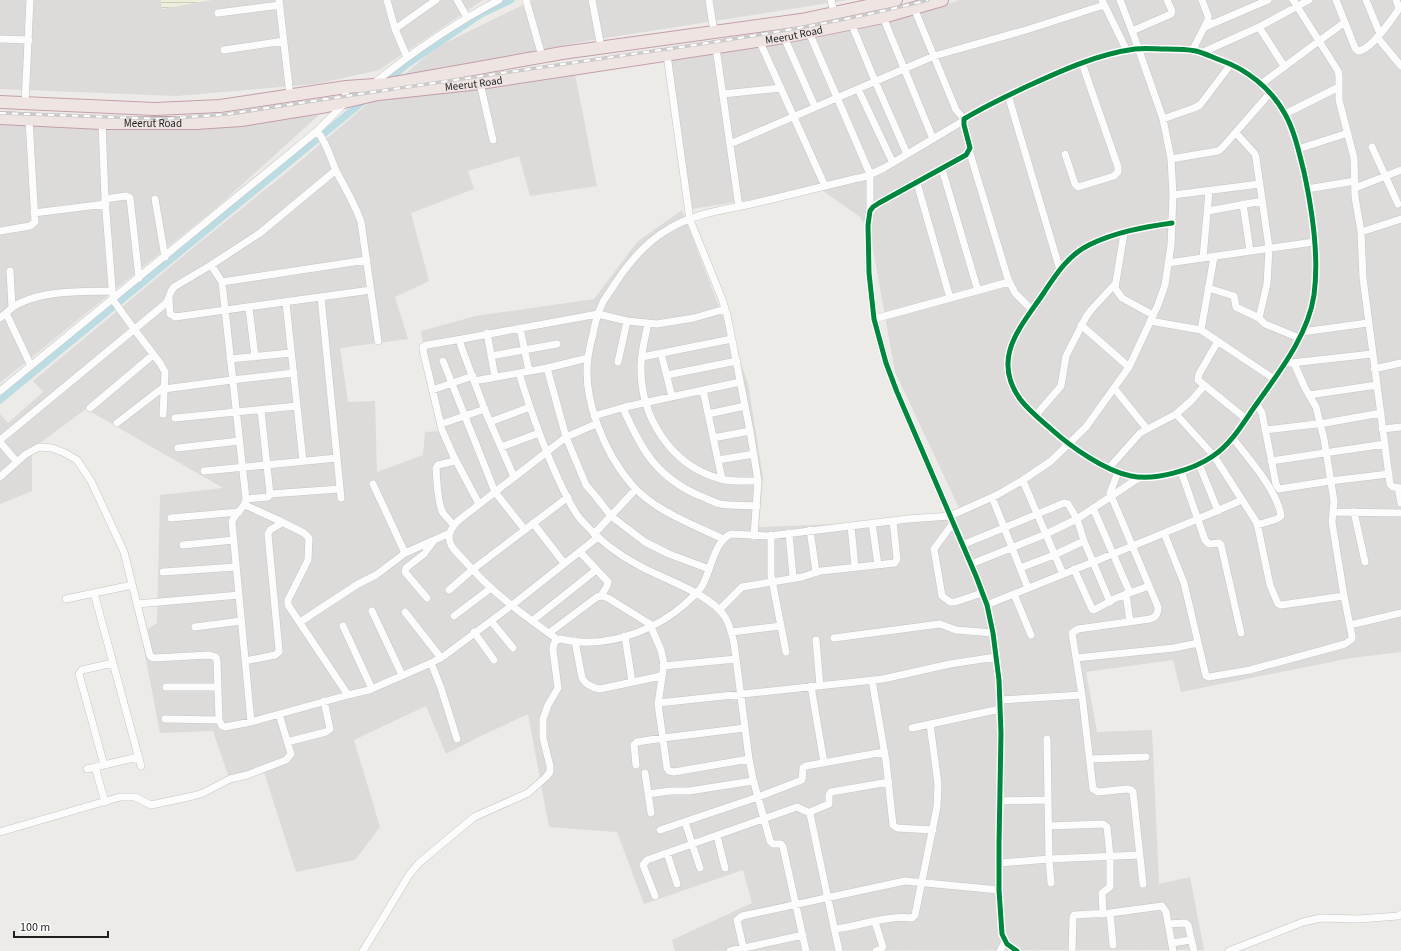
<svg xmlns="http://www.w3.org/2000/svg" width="1401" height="951" font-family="'Source Sans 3',sans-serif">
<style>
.residential{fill:#dcdbd9}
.farmland{fill:url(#farmland-rules)}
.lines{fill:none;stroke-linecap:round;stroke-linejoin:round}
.canal{stroke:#badce2;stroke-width:7}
.minor-casing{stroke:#c6c5c4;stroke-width:8}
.trunk-casing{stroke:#c49dab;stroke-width:14}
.minor{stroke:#fcfcfc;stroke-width:7}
.trunk{stroke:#eee5e3;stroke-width:12}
.rail-casing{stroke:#cbcbca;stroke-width:3.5}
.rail{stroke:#fff;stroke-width:2;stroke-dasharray:6;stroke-linecap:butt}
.cycleway-casing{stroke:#fff;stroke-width:8}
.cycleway{stroke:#00873e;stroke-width:5}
.labels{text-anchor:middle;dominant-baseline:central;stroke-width:4;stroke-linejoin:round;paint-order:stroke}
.street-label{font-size:11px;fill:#1f1f1f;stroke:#fff}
</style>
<defs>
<pattern id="farmland-rules" width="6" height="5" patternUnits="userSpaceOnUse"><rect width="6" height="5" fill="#eeeedb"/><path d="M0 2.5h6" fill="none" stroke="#ccccbc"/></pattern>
</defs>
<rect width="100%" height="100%" fill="#edebe8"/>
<path class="residential" d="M0 0H161L162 9 211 0H483L379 70 316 84 177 96 0 89Z
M533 0H848L593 40 402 76 439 46Z
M959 0H1401V652L1351 658 1181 692 1173 660 1086 672 1097 732 1152 730 1159 884 1190 877 1204 950 675 951 672 940 752 903 743 870 644 904 617 832 549 827 528 714 481 736 446 754 426 706 354 740 380 827 355 860 296 872 263 769 229 778 213 731 160 733 141 634 157 623 160 495 223 488 86 409 32 449V491L0 504V414L8 423 43 392 33 381 189 251 292 168 372 100 574 69 597 186 530 196 519 156 468 171 474 189 411 213 429 281 395 297 408 339 340 348 348 402 375 401 377 472 423 455 425 432 439 431 421 331 476 316 594 299 637 242 682 210 748 383 763 477 759 527 838 524 961 512 895 372 870 232 860 217 820 189 691 209 664 58 944 5Z
M319 115 216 208 0 383V120L180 128Z"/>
<path class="farmland" d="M161 0H211L162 9Z"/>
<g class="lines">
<path class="canal" d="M385 83 406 65 481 14 511 0
M0 400 366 99"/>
<defs>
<path id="minor" d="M279 0 290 95
M387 0 395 29 407 57
M457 0 467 17
M526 0 542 56
M592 0 601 47
M709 0 714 32
M831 0 834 13
M1102 0 1127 51
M1293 0 1338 71 1339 76V100L1354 158 1355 197 1361 232 1363 278 1390 484 1393 487 1401 488
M1336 0 1355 48 1358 51C1372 50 1393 17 1401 6
M1366 0 1380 34
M1396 0 1399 8
M914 8 956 110 964 119
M218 13 280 5
M883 17 933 139
M851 23 875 81 907 154
M1205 27 1268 0
M1259 27 1284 66
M395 29 436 0
M808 30 870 174V211
M1132 31 1171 14 1172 11 1167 0
M784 37 815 107
M1377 37 1401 66
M0 39 29 40
M759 40 825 186
M716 48 739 207
M224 50 284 41
M1192 51 1208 20V16L1202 0
M1201 53 1259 27 1309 0
M667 55 690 220 722 299 727 315 750 431 758 481 754 536
M480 83 493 140
M373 84C414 51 453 24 499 0
M1261 84 1319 41 1345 22
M858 89 893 163
M723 94 781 88
M1008 95 1060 270
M25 103 30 0
M1285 114 1339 87
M1163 119 1194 108 1200 105 1231 64
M102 123 105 199 113 300 134 329 160 363 165 372 163 414
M317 131C327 143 330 157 336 171 345 188 355 204 361 222L378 341
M1236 133 1255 154 1256 158 1269 248 1267 284 1259 318 1265 324 1299 338
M730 144 934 56 1026 30 1104 5
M1372 147 1398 204
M1298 149 1348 133
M969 150 1008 279 1015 293 1032 310
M1065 154 1075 184 1078 187 1114 176 1118 172V167L1082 63
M1171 159 1218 151 1222 148 1270 93
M942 169 978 291
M917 183 950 298
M1355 188 1401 170
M1307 189 1355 181
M1173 195 1260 184
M105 199 126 196 130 198 139 278
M155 199 165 257
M1243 204 1250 251
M1208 211 1262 201
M34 213 106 204
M0 231 30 226 35 222 29 120
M1361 232 1401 219
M1124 233 1115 288 1122 298 1153 315
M1203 258 1209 191
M1168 263 1314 242
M211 265 222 282 246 499C245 509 234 513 232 522L251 722
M10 271 12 307
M222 282 367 260
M1208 288 1234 296 1236 307 1259 318
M321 297 341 498
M169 298 170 314 175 317 371 290
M286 303 303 461
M249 308 255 357
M6 313 31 366
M0 318C7 313 12 306 20 303 48 290 82 292 112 291
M874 319 1009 282
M1150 321 1201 330 1274 379
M648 324C645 338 641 352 641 366 640 417 671 466 721 479 733 482 746 481 758 481
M1081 325 1129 367
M520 328 529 371
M1201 330 1214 257
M1302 332 1368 323
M487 333 495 377
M462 339 427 345 423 347V350L442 430 454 457 479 504
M1218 341 1199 374 1198 380 1246 419
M661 353 672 397
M491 356 557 344
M642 357 732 339
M230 359 291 353
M443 361 495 492 525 530
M618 362 627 321
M1291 363 1372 354
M547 368 566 437 586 485 597 498 611 516 645 542 669 554 709 569
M1374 369 1401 363
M519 373C531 412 545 452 563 489 569 501 574 513 583 522 599 540 617 554 638 565 662 579 710 593 725 617 730 625 732 634 734 643L749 759 753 779 770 841 773 844H781L783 847 806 951
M667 375 737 361
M474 381 547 368 588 358
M1114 388 1147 429
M164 389 232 380 294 373
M432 390 473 376
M703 390 722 479
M0 391 317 131 346 102 345 87
M1309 395 1377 385
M1257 404 1262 413 1276 484 1279 489 1330 481 1389 474
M90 408 153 355
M623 408C641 449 656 477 700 496 706 498 713 502 720 504 731 506 745 505 757 506
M708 414 745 406
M1176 414 1214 456 1257 523 1270 585 1278 604 1281 605 1344 596
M1036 415 1061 386 1066 356 1086 317 1091 310 1115 284
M594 416 625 407 740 382
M175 418 297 406
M490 422 530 407
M117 423 165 386
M441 424 485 409
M1382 429 1401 427
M1265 430 1325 423 1381 413
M1232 437C1247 457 1278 491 1281 516L1277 519 1257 525
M713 438 750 431
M0 440 165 304C170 299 169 292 174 287L211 265 260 233 336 170
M0 442 17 462
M501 447 539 433
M178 448 239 441
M718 460 754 454
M1271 461 1385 444
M1199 464 1218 511
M1109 468 1140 433 1176 414 1191 401 1204 386
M204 471 337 458
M1181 471 1205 540 1209 544 1219 543 1221 545 1241 633
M1118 472 1110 493 1158 607C1158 613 1157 617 1150 619L1078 629 1072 633 1082 695 1093 789 1098 792 1127 789 1131 790 1133 792 1143 884
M0 477 26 454 39 447 52 448 65 453 77 460 91 481 124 552 150 656 154 658 209 655 216 657 217 661 219 720 222 726 225 727 251 722 348 695 369 690 431 663 444 656 511 606 598 537
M514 477 486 413 461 346 460 341 462 339 598 314 627 321 657 324 694 318 725 309
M1023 481 1063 574
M373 484 405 553
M1398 488 1401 503
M270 494 340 489
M992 497 1028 588
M246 499 268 497 270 494 261 410
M245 505 278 520 280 524 270 530 268 534 279 650V652L275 655 245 661
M1093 508 1130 593
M1333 512 1401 513
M1354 512 1365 562
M171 518 239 512
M278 520 304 533 309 538 308 560 288 600V605L348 695
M533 523 564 563
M872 523 878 565
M953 523 934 549 942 596 950 602H955L982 593
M454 525C450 521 446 517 443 513 437 502 437 480 436 468L438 465 455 461
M851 526 855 567
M810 530 816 572
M789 533 793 577
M1164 533 1184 583 1206 676 1209 677 1250 670 1345 644 1352 639V636L1344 596 1332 522 1334 501 1324 439 1316 407 1305 388 1294 363
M594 534 636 489
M771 535V575L786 652
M723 539C692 524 655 511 632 485 605 454 582 399 588 358 589 350 591 342 593 334 595 323 598 312 603 302 607 295 612 289 616 282 630 261 645 243 667 230 691 214 723 210 751 204 790 195 828 185 867 176L884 168 963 121
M183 545 234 540
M962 545 1064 503 1068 504 1077 519 1084 541 1110 602
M580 552 608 582 607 586 601 596
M971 564 1046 534 1077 519 1140 477
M1020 568 1054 555 1084 541
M1074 569 1092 609 1094 610 1116 598 1149 586
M163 572 236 567
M449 590 472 570 568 497
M94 593 141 766
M1014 594 1031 635
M1126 594 1130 622
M427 598 405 572 406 568 424 554 433 542
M66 599 132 585
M137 604 239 595
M987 605C1072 570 1158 537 1242 500
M719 610 742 587 802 577 821 571 895 563 897 559 893 521
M372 611 402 675
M405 612 441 658
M454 616 491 588
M491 621 513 648
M532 621 596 570
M300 622 358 584 376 575 405 553 450 533
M1350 625 1401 613
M343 626 372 689
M195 627 241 621
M651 627 661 650 664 664 658 704 667 768 669 771 674 772 749 759
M474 632 494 660
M732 632 781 626
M549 633 597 597 601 596 608 598 653 626
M625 636 632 682
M834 638 940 624 956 630 993 633
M557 639C523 615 490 591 463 559 458 554 452 549 450 542 447 534 453 525 459 520L566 437 596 424
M816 640 820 686
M575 641 582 678C586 685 593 688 600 689L661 676
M1076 658 1174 648 1198 643
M431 663 441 688 457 739
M663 666 736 659
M872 680 886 761 893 825 897 828 933 830
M811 686 824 763
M166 687H218
M1000 700 1082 695
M658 703 883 679 950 664 996 657
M165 719 219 720
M912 728 1000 709
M1047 739 1049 859 1051 883
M287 742 326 732 330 729 324 701
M1090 759 1146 757
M104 765 79 674 82 670 113 663
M636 765 634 745 637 742 663 738 745 728
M95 767 105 802
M87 769 138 757
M645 773 651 813
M648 794 670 791H689L753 781
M999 801 1047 800
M685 822 700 868
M1049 826 1103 824 1107 827 1110 856V887L1102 893 1103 914
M660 830 758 797 802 780 803 768 806 766 884 752
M0 832 120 797H135L151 805 193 796 203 793 230 779 247 775 286 760 291 754 279 714
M717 836 725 868
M667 853 677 884
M999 863 1049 859 1140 855
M655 896 643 865 647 860 797 807 810 813
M1110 913 1113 945
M875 922 883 947 881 949 876 951
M1168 924 1185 923 1188 925 1194 951
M835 929C860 926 887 915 912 918L915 915 937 807 938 784 930 724
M1172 943 1191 940
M363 951 409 875 419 863 474 817 528 793 546 777 550 772V766L543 738V719L548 705 558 688 553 650C553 645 554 640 560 639 567 640 574 642 581 642 618 644 658 628 685 604 691 598 698 593 702 586 711 571 714 541 731 534L769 536 908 519 950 516 997 495 1023 480 1051 461 1086 427 1114 388 1129 367 1158 305 1165 285 1171 245 1173 195 1171 159 1163 119 1135 39 1120 0
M730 951 803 935
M744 951 737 920 742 916 905 881 999 890
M839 951 810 814 812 811 829 804V795L831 792 889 782
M1000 951 1005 942
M1017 951 1007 944 1002 934 999 890V844L1001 733 999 680 993 633 987 605 976 576 897 392 886 363 874 319 869 273 868 225 870 211 873 207 879 203 966 155 970 148 964 125V119C985 106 1007 96 1030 85 1063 70 1098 54 1135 49 1145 48 1156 49 1166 49 1176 49 1186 49 1196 51 1204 53 1212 57 1220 60 1246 69 1271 88 1285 114 1295 132 1299 153 1304 172 1312 209 1319 258 1314 295 1308 337 1276 376 1253 409 1242 425 1230 445 1213 456 1193 470 1155 481 1131 476 1105 471 1071 447 1051 429 1041 420 1029 411 1020 399 991 358 1020 328 1043 294 1055 276 1068 255 1089 245 1115 232 1144 227 1172 223
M1072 951 1073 917 1074 915 1110 913 1162 906 1166 912 1173 951
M1229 951 1303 922 1321 918 1359 919 1398 916 1401 914"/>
<g id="trunk">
<path d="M0 102 155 109 220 106 346 87 389 84 562 53 801 20 896 0"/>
<path id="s1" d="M0 118 102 123H196L241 120 327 106 378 94 480 83 784 37 883 17 942 0"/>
</g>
</defs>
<use href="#minor" class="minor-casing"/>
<use href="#trunk" class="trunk-casing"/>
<use href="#minor" class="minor"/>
<use href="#trunk" class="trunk"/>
<defs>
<path id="rail" d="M0 113 164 119 228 114C351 95 475 77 598 59 709 43 819 28 928 0"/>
</defs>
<use href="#rail" class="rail-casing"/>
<use href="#rail" class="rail"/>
<defs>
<path id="cycleway" d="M1017 951 1007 944 1002 934 999 890V844L1001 733 999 680 993 633 987 605 976 576 897 392 886 363 874 319 869 273 868 225 870 211 873 207 879 203 966 155 970 148 964 125V119C985 106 1007 96 1030 85 1063 70 1098 54 1135 49 1145 48 1156 49 1166 49 1176 49 1186 49 1196 51 1204 53 1212 57 1220 60 1246 69 1271 88 1285 114 1295 132 1299 153 1304 172 1312 209 1319 258 1314 295 1308 337 1276 376 1253 409 1242 425 1230 445 1213 456 1193 470 1155 481 1131 476 1105 471 1071 447 1051 429 1041 420 1029 411 1020 399 991 358 1020 328 1043 294 1055 276 1068 255 1089 245 1115 232 1144 227 1172 223"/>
</defs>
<use href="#cycleway" class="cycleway-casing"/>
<use href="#cycleway" class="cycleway"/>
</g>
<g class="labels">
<g class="street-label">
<text stroke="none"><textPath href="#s1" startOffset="801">Meerut Road</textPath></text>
<text stroke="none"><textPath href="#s1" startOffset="477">Meerut Road</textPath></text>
<text stroke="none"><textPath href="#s1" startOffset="153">Meerut Road</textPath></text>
</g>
</g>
<path d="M14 931v6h94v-6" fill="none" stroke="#1f1f1f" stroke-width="2"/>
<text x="20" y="931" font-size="12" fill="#1f1f1f" stroke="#ffffff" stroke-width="3" paint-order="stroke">100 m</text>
</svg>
